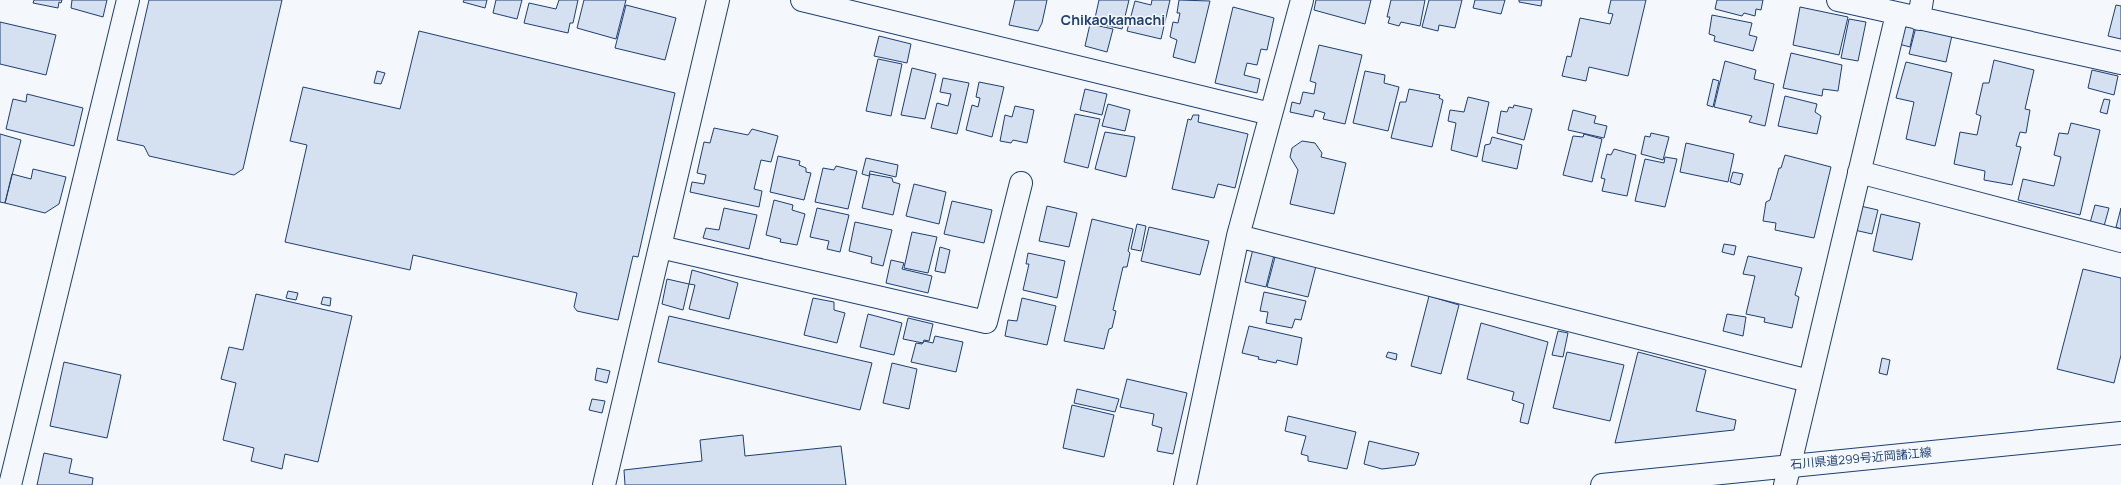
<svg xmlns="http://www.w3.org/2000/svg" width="2121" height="485" font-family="Manrope,'Noto Sans JP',sans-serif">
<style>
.building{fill:#d5e0f0;stroke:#1d3f73}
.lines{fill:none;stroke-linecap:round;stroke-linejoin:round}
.minor-casing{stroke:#1d3f73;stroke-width:24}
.major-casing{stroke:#1d3f73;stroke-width:24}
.minor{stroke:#f4f7fb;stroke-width:22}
.major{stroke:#f4f7fb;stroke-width:22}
.labels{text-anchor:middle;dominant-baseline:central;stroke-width:3;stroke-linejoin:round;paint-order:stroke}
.street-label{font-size:12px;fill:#1d3f73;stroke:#f4f7fb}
.quarter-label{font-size:14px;font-weight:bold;fill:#1d3f73;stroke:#f4f7fb}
</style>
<rect width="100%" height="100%" fill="#f4f7fb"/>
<path class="building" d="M34 0H62L61 3 59 2 58 8 33 3Z
M72 0H107L103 17 71 8Z
M149 0H282L243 169 234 175 149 156 144 146 117 140Z
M464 0H487L485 8 463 2Z
M496 0H522L517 19 493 13Z
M559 0H578L573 23H570L568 33 524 23 529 3 556 9Z
M584 0H626L616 39 577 28Z
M1015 0H1047L1042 23 1038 31 1009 25Z
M1099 0H1129L1122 29 1104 25 1105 19 1095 18Z
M1152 0H1170L1161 39 1127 31 1135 1 1151 5Z
M1179 0 1210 1 1195 63 1173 57 1177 40 1170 37 1173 22 1178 23 1180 13H1177Z
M1316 0H1371L1365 24 1314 10Z
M1391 0H1425L1420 26 1401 22 1399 26 1388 23 1390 17H1387Z
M1429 0H1462L1455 28 1439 25 1438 31 1422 27Z
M1475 0H1505L1501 14 1473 8Z
M1519 0H1542L1541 6 1519 2Z
M1611 0H1646L1628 76 1589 67 1586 81 1562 76 1567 56 1571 57 1580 18 1610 24 1613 14 1608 13Z
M1717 0H1763L1761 10 1756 9 1755 16 1744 13 1742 16 1715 9Z
M626 5 676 18 665 60 615 48Z
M2116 5 2121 6V39L2108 36Z
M1233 7 1274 18 1267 50 1261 49 1257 65 1247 63 1244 75 1260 79 1257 93 1215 83Z
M1800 7 1848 17 1839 55 1793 45Z
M1712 15 1752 23 1749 35 1757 37 1753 51 1714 41 1715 36 1709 34Z
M1849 19 1866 22 1858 61 1841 58Z
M1900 21 1915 25 1910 47 1895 43Z
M0 22 56 35 46 75 0 64Z
M1917 23 1953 31 1946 62 1909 54Z
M1090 24 1113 29 1107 52 1085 46Z
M419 31 675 93 638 257 633 256 618 320 577 311 574 307 577 293 413 255 410 270 285 242 307 145 290 141 303 87 400 109Z
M879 36 911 44 907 63 874 56Z
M1319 45 1362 55 1345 124 1323 119 1325 113 1315 110 1313 117 1290 112 1292 102 1300 104 1303 92 1314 94 1316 83 1310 81Z
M1791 53 1842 65 1838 91 1823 89 1822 96 1783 88Z
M878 59 902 64 891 116 866 111Z
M1994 60 2034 70 2025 109 2030 110 2026 133 2020 132 2016 146 2021 147 2012 185 1984 180 1985 171 1954 164 1960 132 1977 135 1981 116 1976 114 1983 83H1989Z
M1725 61 1756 70 1754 79 1774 84 1765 126 1749 122 1752 116 1714 107Z
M1906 62 1952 73 1935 146 1906 139 1914 102 1896 98Z
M912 68 936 74 925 119 901 115Z
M2092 70 2118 76 2114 95 2088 88Z
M377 71 385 73 381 84 374 83Z
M1365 71 1385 75 1384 83 1399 87 1388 131 1353 123Z
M943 78 969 83 957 134 931 128 937 103 948 106 951 94 940 92Z
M1713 79 1719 81 1713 107 1707 105Z
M979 82 1004 87 992 137 966 130 972 105 978 107 980 98 976 97Z
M1085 89 1107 94 1102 115 1080 110Z
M1409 89 1440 95 1439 98 1443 100 1432 147 1391 138 1400 102H1406Z
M27 94 83 108 74 146 6 129 13 99 26 102Z
M1785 96 1817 104 1815 112 1821 116 1817 134 1778 126Z
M1468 97 1489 102 1477 157 1451 150 1456 123 1448 121 1450 110 1464 112Z
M2104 99 2110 100 2107 114 2100 112Z
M1108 104 1130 110 1125 131 1102 126Z
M1514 105 1532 109 1524 140 1497 133 1501 111 1507 112 1509 107 1513 108Z
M1015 106 1034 110 1027 143 1013 140 1011 143 1000 141 1005 115 1012 117Z
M1573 110 1596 116 1594 123 1607 126 1604 138 1568 130Z
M1075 114 1100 119 1088 168 1064 162Z
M1193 115H1199L1198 122 1248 134 1235 188 1218 184 1214 198 1172 189 1188 119 1191 120Z
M2071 123 2100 130 2080 215 2018 200 2023 179 2054 186 2061 157 2054 155 2059 133 2068 134Z
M714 128 748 135 752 129 778 136 771 162 761 160 754 189 762 191 759 207 690 192 692 182 704 184 706 175 697 173 704 142 710 143Z
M1105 132 1135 137 1126 177 1095 169Z
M1651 133 1669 137 1663 160 1641 154 1645 136 1650 137Z
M0 134 21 140 5 203 0 202Z
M1584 134 1602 139 1592 182 1563 175 1573 136 1583 137Z
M1492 137 1522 145 1517 169 1482 161 1485 145 1490 144Z
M1302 141 1315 143 1322 153 1321 157 1346 163 1334 214 1290 204 1298 170 1290 157 1292 148Z
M1686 143 1734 154 1728 182 1680 172Z
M1614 149 1636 155 1627 196 1602 191 1605 179 1601 178 1607 154 1611 155Z
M1785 155 1831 167 1814 238 1775 230 1776 223 1763 221 1766 202 1770 200 1779 168H1781Z
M778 156 800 161 799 165 806 168V172L811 173 804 200 770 192Z
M1665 157 1677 159 1665 207 1635 201 1645 159 1664 163Z
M866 158 898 165 896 177 870 171 869 176 862 174Z
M836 166 857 171 848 209 815 202 823 168 834 170Z
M33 169 66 177 59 204 45 213 5 203 12 174 31 179Z
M1733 172 1743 174 1740 185 1730 182Z
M870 174 892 178 893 182 900 184 893 215 862 208Z
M914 184 946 192 939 224 906 216Z
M774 200 793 205 792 210 805 214 797 245 780 242 781 239 766 235Z
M952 201 992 210 984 243 944 234Z
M1856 205 1878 210 1872 234 1850 229Z
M2095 205 2109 208 2104 226 2090 223Z
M1047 206 1077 213 1069 247 1039 241Z
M724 208 757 215 749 249 703 238 706 228 719 230Z
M817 208 849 215 840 252 827 249 829 241 810 237Z
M2121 208V229L2116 227Z
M1881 214 1920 223 1912 260 1873 251Z
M1092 219 1133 229 1128 251 1130 253 1127 267H1123L1113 310 1116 311 1112 328 1109 329 1104 349 1064 341Z
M855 222 892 230 883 266 871 263 872 257 849 251Z
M1137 224 1146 226 1141 251 1131 249Z
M1149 227 1209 241 1200 275 1141 261Z
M912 232 937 237 928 273 904 268Z
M1724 244 1736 246 1734 255 1722 252Z
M940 247 950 250 945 273 935 271Z
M1253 249 1274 255 1266 287 1245 282Z
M1028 253 1065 261 1057 298 1023 290 1029 264H1026Z
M1748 256 1802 268 1795 295 1799 297 1792 328 1764 322 1765 318 1746 314 1755 276 1743 274Z
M1275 257 1316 266 1308 297 1267 287Z
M891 260 904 263 902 269 932 276 928 293 886 283Z
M2083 269 2121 278V355L2114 383 2057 369Z
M692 270 738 283 729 319 689 309 695 285 689 284Z
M667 279 689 284 683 310 662 304Z
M288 291 298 293 296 300 286 298Z
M1264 292 1306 301 1301 320 1295 319 1292 328 1266 323 1268 312 1260 311Z
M256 294 352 316 318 462 285 454 282 469 251 461 254 448 223 440 236 383 221 379 229 347 243 350Z
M1429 296 1459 305 1441 374 1411 366Z
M323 297 331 298 330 306 321 304Z
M813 298 834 302V310L845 313 837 343 804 335Z
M1022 298 1056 306 1047 345 1005 336 1008 320 1017 321Z
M868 314 902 323 894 355 860 347Z
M1727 314 1746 317 1743 336 1723 331Z
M669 316 872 363 860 410 658 362Z
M908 318 933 324 929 341 924 340 923 343 903 339Z
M1481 323 1548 342 1528 424 1520 422 1524 404 1512 400 1514 392 1467 379Z
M1249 326 1302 338 1297 365 1277 360 1276 363 1258 359 1259 357 1242 353Z
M1558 331 1568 333 1563 357 1552 355Z
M935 336 963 342 956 372 911 362 916 343 922 344 924 341 933 343Z
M1388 352 1397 354 1396 360 1386 357Z
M1567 352 1624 365 1610 421 1553 408Z
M1638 352 1706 370 1696 411 1736 420 1734 430 1615 443Z
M1882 358 1890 360 1887 375 1879 373Z
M64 362 121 375 107 438 50 426Z
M892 363 917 369 909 409 883 403Z
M597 368 610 371 607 383 595 380Z
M1127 379 1187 393 1173 454 1157 451 1162 428 1152 425 1154 414 1120 407Z
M1077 389 1119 399 1115 412 1074 403Z
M592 399 605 401 602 413 589 410Z
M1072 405 1114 415 1104 457 1063 448Z
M1288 416 1356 432 1347 469 1308 461V456L1301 454 1306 436 1285 431Z
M743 435 745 456 841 446 846 485H625L624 470 702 461 700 440Z
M1369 441 1419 453 1415 465 1382 469 1364 464Z
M44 453 72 459 69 473 93 478 92 485H37Z"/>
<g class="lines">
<defs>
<path id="minor" d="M802 0 1271 114
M1838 0 2121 63
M1919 19 1922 0
M1859 172 2121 241
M1238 236 1809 381
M660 247 986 322 1021 183
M10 485 128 0
M604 485 718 0
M1185 485 1238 236 1302 0
M1785 485 1897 14"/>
<path id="major" d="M1602 485 2121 433"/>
</defs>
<use href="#minor" class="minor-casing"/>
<use href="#major" class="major-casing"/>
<use href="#minor" class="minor"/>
<use href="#major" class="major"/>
</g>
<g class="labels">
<g class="street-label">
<text transform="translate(1861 458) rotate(-5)">石川県道299号近岡諸江線</text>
</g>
<g class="quarter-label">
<text x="1113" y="19">Chikaokamachi</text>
</g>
</g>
</svg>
